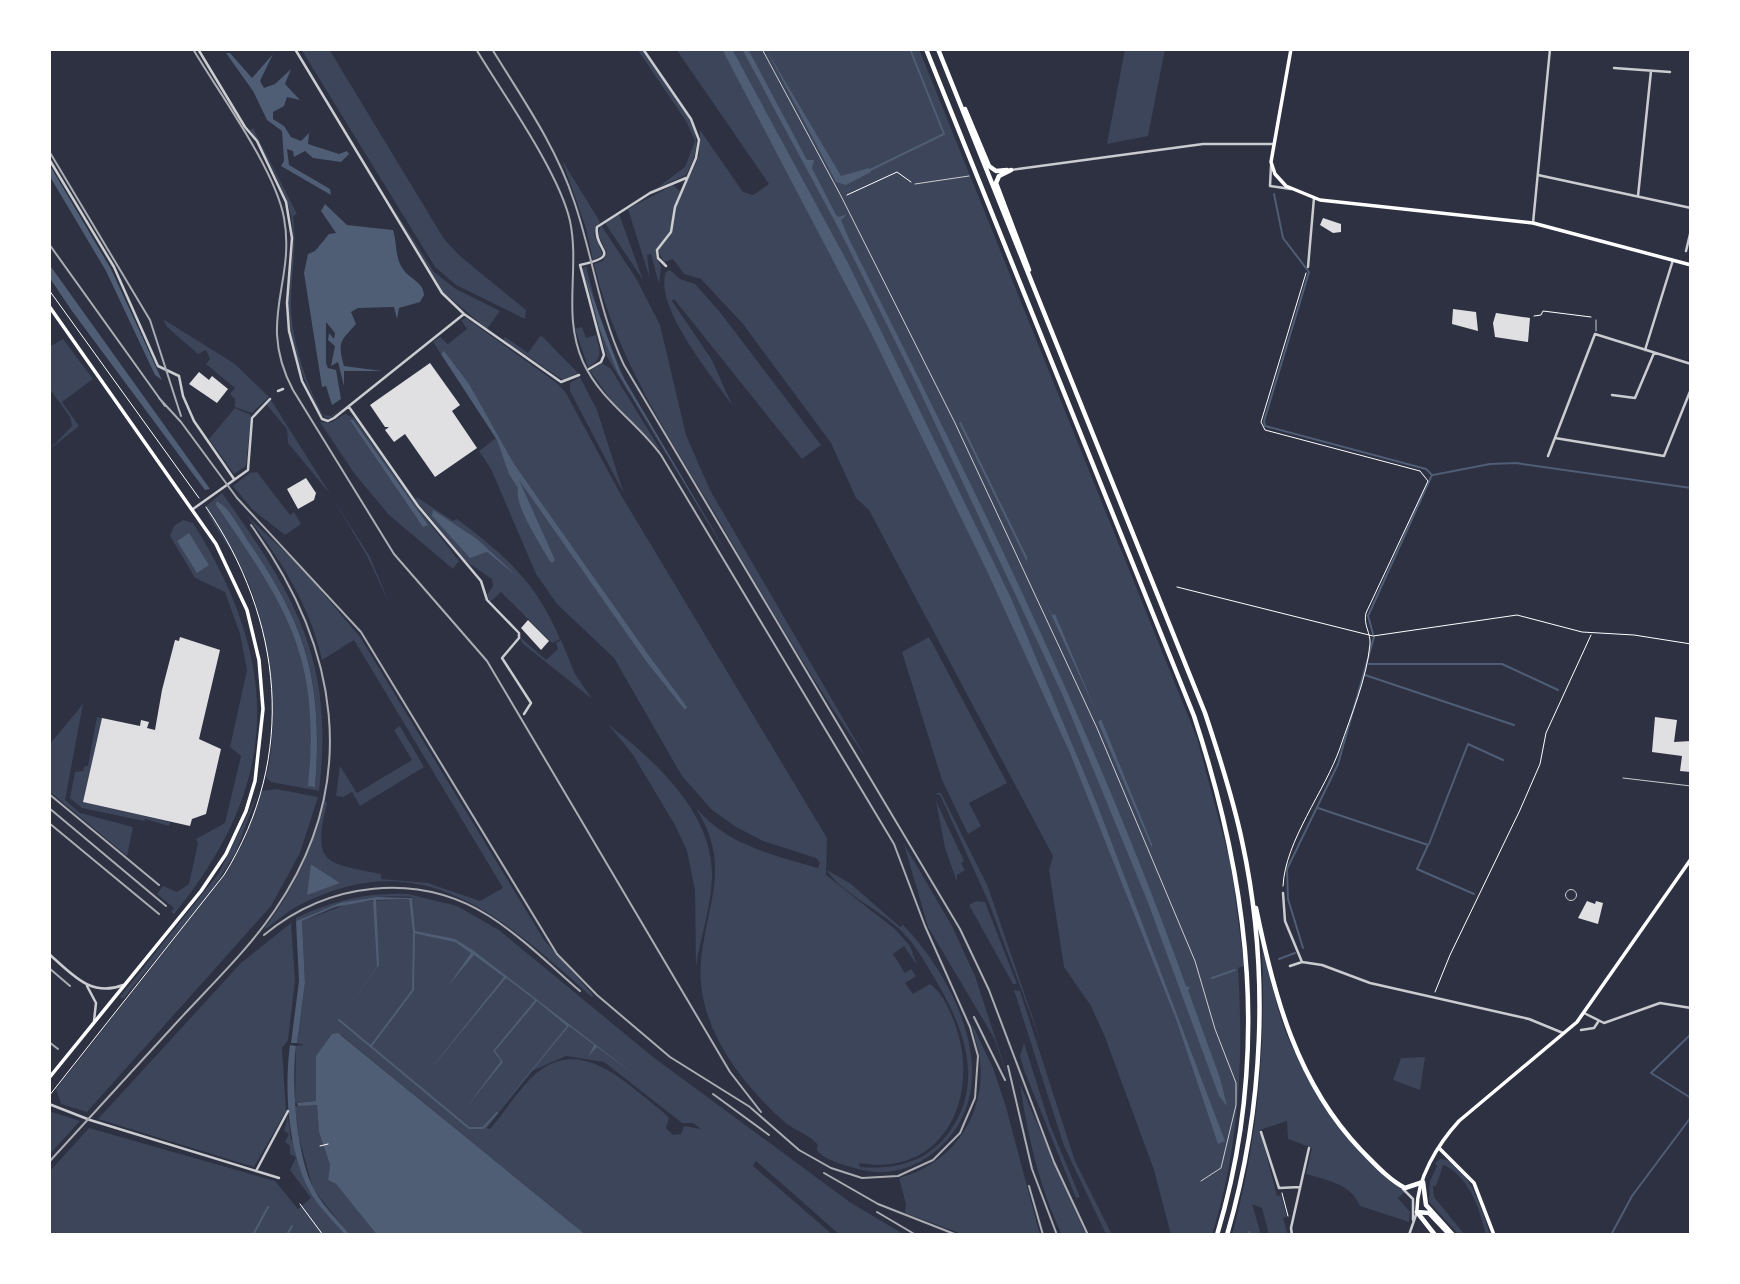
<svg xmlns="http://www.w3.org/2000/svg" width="1740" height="1284" font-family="'Fira Sans',sans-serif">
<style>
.green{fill:#3c4559;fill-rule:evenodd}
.water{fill:#4f5d75}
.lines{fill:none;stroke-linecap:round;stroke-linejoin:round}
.stream{stroke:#4f5d75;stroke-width:2}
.building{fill:#e0e0e3}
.path{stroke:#fff;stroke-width:1}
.service{stroke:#caccd0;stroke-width:1}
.minor{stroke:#caccd0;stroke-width:2.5}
.tertiary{stroke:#caccd0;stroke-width:2.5}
.secondary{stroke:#fff;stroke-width:3.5}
.primary{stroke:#fff;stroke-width:3.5}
.motorway{stroke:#fff;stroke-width:4.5}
.rail{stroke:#abadb3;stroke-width:2}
</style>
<rect width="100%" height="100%" fill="#2d3142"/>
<path class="green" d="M301 49H329L444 239 460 256 526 310 525 319 456 285 435 267Z
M637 49H641C656 71 694 113 696 138 698 152 692 163 686 175L657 188 685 167 695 141 686 121Z
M676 49H919L1197 738 1231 865 1244 966 1238 968C1244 1058 1239 1149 1212 1235H1171L1154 1170 1105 1037 1091 1006 1064 967 1049 870 1053 856 869 510 856 498 831 443 743 324 701 279 684 274 673 259 664 262 658 251 656 256 661 267 659 284 651 254 647 255 650 279 628 209 673 185 682 193 699 156 700 130 743 192 753 195 769 184Z
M1125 49H1165L1148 136 1107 144Z
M253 128 297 214 293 216C297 246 291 274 291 304 291 338 306 385 323 415L331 416 344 407 329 419C318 415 315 403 311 394 298 366 287 332 288 301 290 272 296 244 291 216 287 195 262 145 249 131Z
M562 160 600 222 594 234 603 255 593 260 586 228Z
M385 195 434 272 456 289 500 311 487 329 443 292Z
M619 214 643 280 605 223Z
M601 225 637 280 660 325 686 435 710 490 866 758C812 681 765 599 717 517 668 435 616 358 594 264L603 261 607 253 598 234Z
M586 266 600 320 625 380 734 566 607 357 582 269Z
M670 270 680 279 695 284 720 312 821 445 802 459 674 299 672 301 712 360 732 405C713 377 653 306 666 272Z
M466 318 557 383 566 393 621 495 827 838 826 875 896 930 910 946 917 965 904 946 893 954 905 973 911 969 916 976 905 983 913 994 930 984C943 993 949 1009 955 1024 981 1095 945 1178 859 1163L860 1167C897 1170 931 1161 952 1128 986 1077 960 1020 932 974 922 957 912 940 897 927 879 910 838 890 827 870L851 884 900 927 903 925C957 980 1008 1088 938 1149 921 1164 898 1174 875 1172 863 1171 822 1161 817 1150 816 1148 818 1147 818 1145 814 1138 794 1129 787 1124 742 1085 695 1025 701 961 707 901 732 866 696 808 727 845 773 855 818 868L820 863 816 858 763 841 736 827 712 810 682 776 614 658 557 604 536 574 491 469 479 451 496 438 433 342 440 337 448 344 467 329 461 320Z
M163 319 235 364 269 397 252 413 235 407V399L230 394 235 388 206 364 210 359 206 350 198 354 167 327Z
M582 327 586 338 596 335C600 352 604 358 588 367L575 329Z
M541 335 578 373 563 380 503 340 505 337 528 353Z
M63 339 93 379 62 402 79 426 49 450 72 426 70 417 49 388V347Z
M602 363 611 369 661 451 613 403 590 371Z
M580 377 597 410 624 494 570 391V383Z
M271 400 370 557 390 605 367 556 331 495 288 443 287 429 266 404Z
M235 408 251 415 246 466 234 474 209 439Z
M345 414 354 418 417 507 459 561 453 569 389 515 354 473 320 422 330 423Z
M257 472 290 515 294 512 301 524 285 535 253 510 233 486 250 473Z
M222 493C295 595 335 661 319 791L271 782 266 777C281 723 269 629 246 577 234 552 216 531 205 507ZM219 501C232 516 242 533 253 549 310 630 323 689 315 787 310 751 313 715 307 680 296 613 253 560 216 505Z
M418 498 453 521 457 519C505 555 536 582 560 639L552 643 501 592 490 602 487 595 493 586 492 579 464 560 415 499Z
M246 515 301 567 360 637 544 940 593 995 592 997C503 919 424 840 298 906 285 912 275 924 263 930 294 890 312 849 324 799L327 803C312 865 325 863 381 874V879L428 883 480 901 503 888 354 640 322 660C310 606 280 558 246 515Z
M183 520 193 523C282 664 281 784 174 914L171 912 174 908 157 894 163 886 177 892 189 884 198 843 196 839 225 823 241 756 230 747 247 670 240 634 225 592 195 578 170 536 174 526Z
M520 637 546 660 558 649 556 643 561 640 575 674 592 699 522 643Z
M929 637 1007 783 969 803 981 826 968 834 942 780 902 652Z
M83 704 65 800 80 813 133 827 127 856 49 791V745Z
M97 717 102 718 83 802 170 822 169 826 145 819 144 821 82 808 70 798 75 772 83 771 85 766H88Z
M608 724C655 761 714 813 712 878 711 908 700 938 696 967L695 890 687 851 675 825 633 755Z
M400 726 424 767 360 806 352 792 343 797 336 796 340 766 357 793 412 760 394 730Z
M276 789 318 797 300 853 271 906 87 1112 61 1104 56 1089 226 873 244 841 262 791Z
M258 793 236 852 211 892 123 999 120 997 219 873Z
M934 793H941L988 887 1042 1045 989 903 940 795Z
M936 801 964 861 961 863 965 870 957 875V882L945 848Z
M904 844 952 926 975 976 1011 1086 994 1038 928 927Z
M408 894 457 906 499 930 653 1057 851 1203 905 1235H840L756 1161 753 1166 833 1235H586L341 1035 316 1056V1101L295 1103 296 1046 304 1045 297 1043 305 983 302 921 353 902 409 899 413 927 412 897C370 893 334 904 296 921V918C332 901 367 892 408 894ZM566 1056 604 1062 682 1123H693L701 1129 684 1126 681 1134 673 1135 666 1128 669 1118 663 1112C624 1082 579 1032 531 1078 516 1093 504 1113 490 1129L487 1128 532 1071Z
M976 901 985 902 1017 984H1013L969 905Z
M291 923 295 981 288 1040 282 1048 286 1111 254 1167 98 1119 241 963Z
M1262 948C1270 973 1275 1003 1285 1030 1310 1093 1353 1149 1405 1192L1398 1198 1410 1212 1409 1222 1360 1206C1351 1184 1327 1180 1306 1174L1312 1148 1288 1139 1287 1121 1260 1130 1277 1196 1281 1195 1287 1217 1283 1218 1288 1235H1269L1262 1208 1252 1204 1261 1235H1232C1258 1140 1266 1046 1262 948Z
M1014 990 1020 991 1075 1161 1112 1235 1105 1232 1064 1146Z
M972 1024 993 1068 1006 1107 1040 1235H965L905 1213 906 1204 899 1178C952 1164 986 1116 980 1060 979 1048 973 1035 972 1024Z
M1024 1043 1050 1125 1080 1197 1076 1198 1024 1070 1020 1056Z
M1425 1057 1420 1090 1393 1080 1401 1058Z
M1020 1084 1086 1235H1062C1039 1185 1028 1138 1020 1084Z
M317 1104 319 1132 330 1165 328 1180 336 1184 377 1235H350L313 1189 299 1138 295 1106Z
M49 1111 80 1121 49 1155Z
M288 1116 291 1140H293L308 1188 345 1235H49V1172L89 1128 275 1181 298 1209 311 1198 290 1170 296 1157 290 1154V1146L285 1142 289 1134 284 1131Z
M1440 1159C1466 1158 1485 1215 1490 1235H1486C1480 1210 1470 1179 1446 1166L1443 1165 1436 1186H1433L1434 1197 1465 1235H1459L1429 1202 1430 1181 1437 1166 1435 1163Z"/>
<path class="water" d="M722 49H732L849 265 1011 598 1095 799 1225 1141 1218 1144 1176 1019 1070 753 987 571 870 331Z
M742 49H748L807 160H814L812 168 836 215 839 217 847 214 841 220 849 239C972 483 1094 729 1186 986L1190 987 1188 990 1220 1078 1227 1106 1219 1096 1147 900 1063 696 916 383 840 231Z
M766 49 841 176 869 168 871 172 846 185 836 182Z
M226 53H230L252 78 273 54 260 81 264 88 275 84 291 69 285 84 300 100 287 97 284 106 273 112V119L284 126 291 137 301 141 309 133 308 144 339 154 347 151 349 154 341 162 313 158 305 151 294 157 293 151 287 149 289 165 330 189 331 195 281 166 284 161 282 131 267 120 253 91Z
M49 164 111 269 162 380 155 375 106 271 49 175Z
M325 204 347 225 393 230C397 242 395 259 403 269 410 280 423 281 424 295L420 302 399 308 397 319 394 307 358 308 351 312 356 324C341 341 337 341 344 366L382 371H344V386L338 362 331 366 335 346 328 340 329 333 334 339 335 333 326 322V363L328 368 336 370 341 399 332 405 326 386 322 387 304 273 308 254 315 251 329 234 336 233 321 211Z
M49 264 210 489 205 490 72 311 49 277Z
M585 275 620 372 727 553 618 373 599 327Z
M444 351 469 384 514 464 647 653 687 707 685 710 646 661 519 480 555 560 552 563 549 560C540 543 514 506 518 488L509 474 497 440 441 354Z
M350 420H353L428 525 423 527Z
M961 422 1027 557V562L959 423Z
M217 501C230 508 241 531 250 544 308 628 323 685 315 787L308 786C321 656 287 608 216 505Z
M433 510 477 539 518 577 487 552 470 558 432 516Z
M189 533 209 565 197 573 177 541Z
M1043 597 1052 615 1055 614 1095 709Z
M1101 719 1152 844V848L1098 722Z
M311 865H312L340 883 307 895Z
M376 897 412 898 415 931 455 939 474 951 639 1078 597 1047 588 1057 594 1045 569 1026 497 1113 567 1026 537 1001 495 1051 503 1062 465 1109 501 1061 493 1051 535 1000 506 978 424 1077 504 977 474 955 448 986 471 953 455 942 413 933 409 899 376 900 379 965 339 1020 377 967 373 900 335 907 302 921 305 983 297 1043H291L299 981 296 921 340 903Z
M338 1033 586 1235H377L336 1184 328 1180 330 1165 319 1132 317 1105 298 1106 297 1103 316 1101V1056L332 1034Z
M290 1045 296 1046C291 1082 296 1160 316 1193 325 1208 339 1221 350 1235H345C333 1220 316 1205 308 1188 288 1147 284 1089 290 1045Z"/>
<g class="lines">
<path class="stream" d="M870 170 944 134 910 49
M1274 194 1283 238 1309 272 1264 421 1265 426 1426 469 1432 475 1368 616 1373 634
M1433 475 1490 464 1516 463 1691 488
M1369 664H1502L1558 690
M1365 675 1514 725
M1318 808 1428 845 1417 869 1474 894
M1429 844 1468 744 1503 760
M1303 948 1288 899 1287 869 1338 764 1374 637
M1279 959 1295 953
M1212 978 1235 970
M339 1020 469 1128H483L497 1113
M1691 1034 1651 1073 1691 1098
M371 1046 413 990 414 933
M1249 1232 1250 1235
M253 1235 268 1207
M287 1235 292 1226
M1611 1235 1632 1196 1691 1117"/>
</g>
<path class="building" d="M1323 218 1341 224V232L1333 233 1320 225Z
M1453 309 1476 312 1478 331 1452 324Z
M1496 313 1530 318 1528 342 1495 337 1493 323Z
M430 363 460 405 452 411 477 448 435 477 405 434 394 442 385 430 389 427H385L370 405Z
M199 372 209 380 212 376 228 389 217 403 189 384Z
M306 478 316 493 314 500 298 509 287 489Z
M528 620 549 641 541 650 521 628Z
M180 637 220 650 199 739 221 749 206 814 192 819 190 826 83 802 102 718 140 726 141 720 149 722 147 728 155 730 162 690 175 640 179 641Z
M1655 717 1677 720 1674 742 1691 741V772L1680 771 1682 756 1652 752Z
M1587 901 1595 904 1596 901 1603 903 1598 924 1578 918Z"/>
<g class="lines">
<path class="path" d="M847 195 897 172 911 182
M49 290 199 498
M1534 316 1541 315 1543 311 1591 317
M1177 587 1373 636 1517 615 1582 632 1634 635 1691 644
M1283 886C1285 841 1325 791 1340 748 1351 715 1367 678 1370 644 1371 633 1363 625 1366 613L1428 481 1420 471 1265 430 1261 422 1306 273
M1435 992 1450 955 1520 810 1540 764 1546 733 1591 635
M49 1096 224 875C298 756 283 619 206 507
M320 1146 328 1144
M1282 1193 1288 1216
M300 1204 323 1235"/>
<path class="service" d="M762 49 841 196 955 423 1097 728 1195 961 1215 1029 1236 1083V1105L1221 1168 1201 1181
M915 184 969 176
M1596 320V331
M1623 778 1691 786
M1565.5 895a5.5 5.5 0 1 1 11 0a5.5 5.5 0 1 1-11 0Z"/>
<path class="minor" d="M198 49 245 127 257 141 286 202 292 238 287 303 289 331 302 381 322 419 328 421 334 418 464 314
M295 49 442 293 464 314 561 382 579 375
M643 49 691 119 699 140 696 158 675 207 671 232 657 250 658 258 666 266
M1614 68 1670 72
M49 159 114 267 158 366 179 376 183 396 194 421 234 479
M1271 166 1270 186 1291 189
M1538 175 1691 208
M1638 196 1651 71
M1533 223 1550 49
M1686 251 1691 230
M1308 267 1314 198
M1645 350 1673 260
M589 369 601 362 604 355 580 265C625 255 593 251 597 227L650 193 686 178
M278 391 283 389
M1612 395 1635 398 1654 353
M349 407 418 506 481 581 487 600 519 633V638L502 658 531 703 524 714
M1555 438 1664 456 1691 389
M1548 456 1595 334 1691 364
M193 509 248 470 252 418 270 399
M1283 893 1285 921 1302 962
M49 954C72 974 91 998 123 985
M1290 966 1302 962 1322 965 1370 983 1529 1019 1563 1033
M87 986 96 1003 94 1021
M1581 1030 1594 1028 1598 1022
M49 1104 90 1120 279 1178
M1261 1132 1279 1188 1300 1187
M256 1171 288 1111
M1403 1189 1413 1199V1220
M1292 1235 1291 1228 1309 1148
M1409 1235 1417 1212"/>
<path class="tertiary" d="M1011 170 1203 144H1272
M1584 1013 1604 1023 1660 1003 1691 1008"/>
<path class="secondary" d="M1291 49 1271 162 1275 174 1286 186 1320 200 1533 223 1691 265
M1439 1148 1474 1183 1494 1235
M1417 1212C1416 1179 1438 1144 1459 1121L1577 1022 1691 859"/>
<path class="primary" d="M49 306 216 544 247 610 259 660 263 709 255 781 246 811 226 854 201 891 49 1078"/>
<path class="motorway" d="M926 49 1194 716C1251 889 1270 1058 1217 1235
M938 49 1205 713C1219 755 1233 798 1242 841 1270 970 1264 1108 1227 1235
M965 109 989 166 996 171 1007 170
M1011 170 999 176 996 183 1029 270
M1256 908C1274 996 1297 1083 1361 1150 1375 1164 1388 1179 1405 1188L1423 1182 1426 1205 1453 1235
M1417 1212 1429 1213 1449 1234
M1417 1212 1435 1235"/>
<path class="rail" d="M193 49C219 93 275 169 284 218 296 283 256 320 293 390L394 554 487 661 730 1072 761 1112
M476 49C503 94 559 172 570 221 580 269 562 315 583 362 601 401 636 421 661 455L894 844 925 926 970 1027 978 1056 975 1098 960 1133 933 1160 898 1176 862 1178 831 1168 799 1150 751 1108
M492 49C522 98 556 146 574 201 593 256 599 313 624 365L960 929 989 990 1054 1162 1088 1235
M49 151 150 320 181 416
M49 244 165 406
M159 398 181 422 237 498 361 632 557 954 597 995 670 1057 750 1107
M49 794 159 885
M49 808 166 906
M49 823 159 914
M264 935C328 882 417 871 489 916 522 937 551 966 580 991
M49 968 70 986
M974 1017 1005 1080
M49 1042 58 1049
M1008 1066 1032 1169 1057 1235
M713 1094 769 1135
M49 1162C92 1115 135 1068 178 1021 211 985 248 950 275 910 363 781 338 645 251 525
M824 1173 878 1204 957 1235
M1029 1186 1043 1235
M877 1212 916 1235"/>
</g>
<rect width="1740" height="1284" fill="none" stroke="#ffffff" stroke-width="102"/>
</svg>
